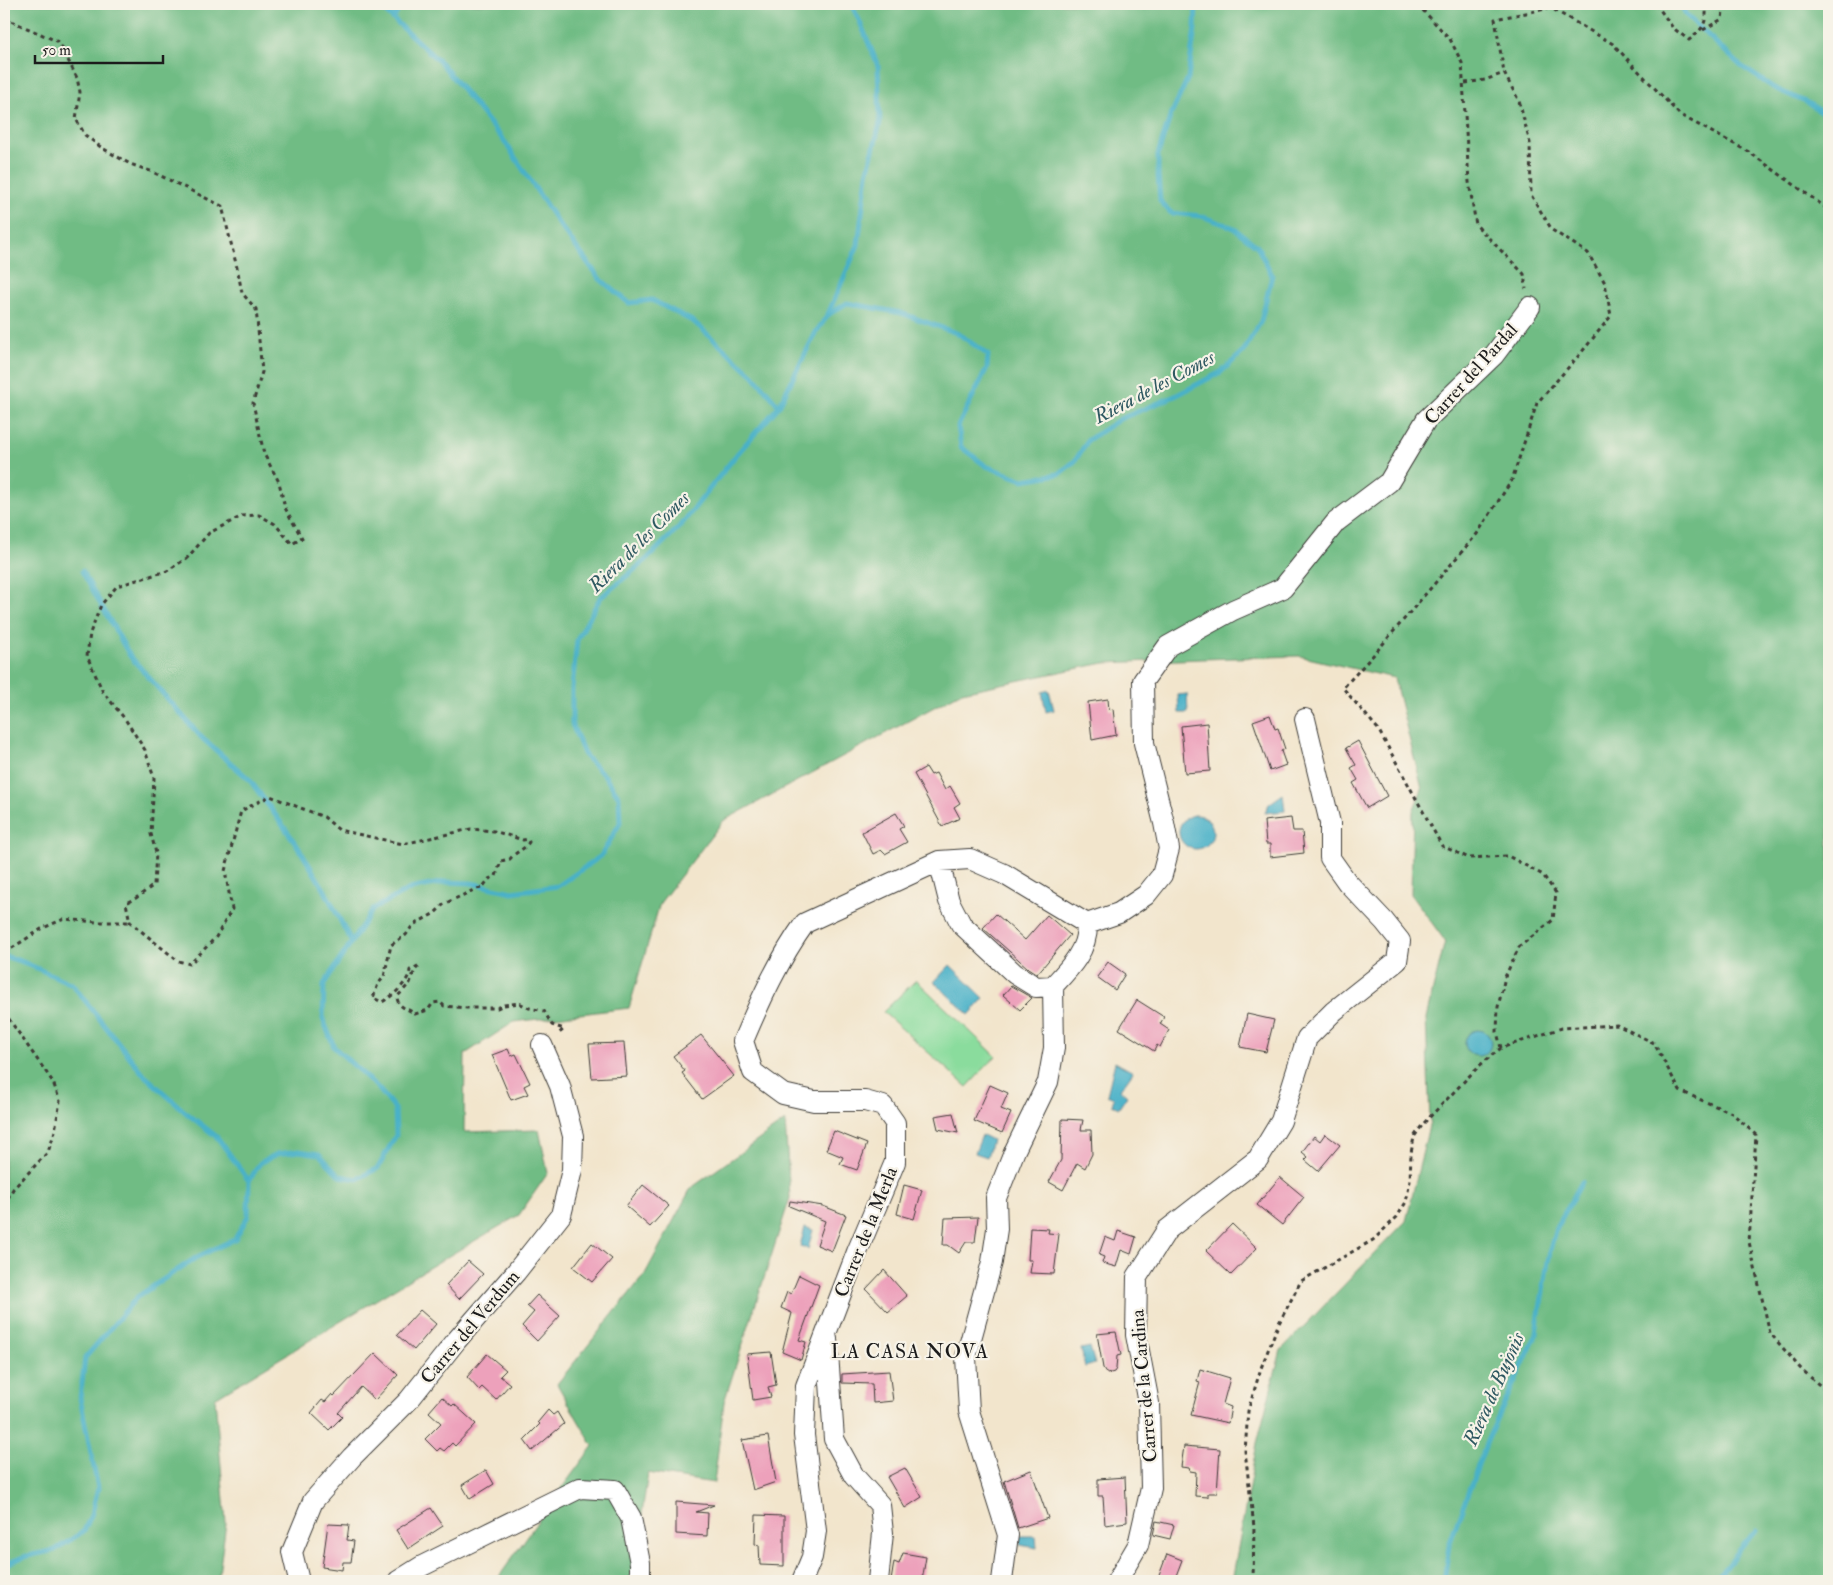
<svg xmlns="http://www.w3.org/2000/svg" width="1833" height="1585" font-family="'IM FELL Double Pica',serif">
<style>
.green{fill:#8adc9d;stroke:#537c5c}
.forest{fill:#6fbc84;stroke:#466c50}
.water{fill:#49b1c8;stroke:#326672}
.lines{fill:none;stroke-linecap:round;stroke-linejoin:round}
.stream{stroke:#49b1c8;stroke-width:5}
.building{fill:#eda1bb}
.minor-casing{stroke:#3c3a36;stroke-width:22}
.path{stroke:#3c3a36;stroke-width:3;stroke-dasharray:4 4;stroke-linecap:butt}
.minor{stroke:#fff;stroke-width:20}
.labels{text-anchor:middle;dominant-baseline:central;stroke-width:4.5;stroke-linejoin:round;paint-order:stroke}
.street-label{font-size:19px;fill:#1c1c1c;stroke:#f7f3e8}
.water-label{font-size:20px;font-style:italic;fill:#2e5861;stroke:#f7f3e8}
.neighbourhood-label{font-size:20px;letter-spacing:1px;fill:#1c1c1c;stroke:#f7f3e8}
</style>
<rect width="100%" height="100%" fill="#f7f3e8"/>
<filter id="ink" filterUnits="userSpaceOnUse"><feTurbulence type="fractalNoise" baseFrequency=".02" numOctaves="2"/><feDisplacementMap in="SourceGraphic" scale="10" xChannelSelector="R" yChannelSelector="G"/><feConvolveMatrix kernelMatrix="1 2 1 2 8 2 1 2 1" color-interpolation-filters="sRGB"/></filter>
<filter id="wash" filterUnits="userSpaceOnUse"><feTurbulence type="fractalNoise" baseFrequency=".0096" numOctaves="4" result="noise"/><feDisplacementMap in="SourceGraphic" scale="20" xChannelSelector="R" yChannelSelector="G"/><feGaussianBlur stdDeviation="1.12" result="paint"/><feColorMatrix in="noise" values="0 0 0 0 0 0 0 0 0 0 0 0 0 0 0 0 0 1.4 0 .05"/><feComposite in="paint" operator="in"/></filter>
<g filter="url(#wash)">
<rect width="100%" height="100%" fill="#f2e5cc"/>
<path class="green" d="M916 980 996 1056 967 1087 883 1012Z"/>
<path class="forest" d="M4 4H1829V1581H1232L1257 1443 1281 1350 1406 1221 1430 1122 1426 1018 1445 941 1411 894 1413 811 1422 789 1394 678 1299 656 1202 659 1104 663 962 692 723 821 660 903 629 1008 514 1022 465 1054 464 1132 539 1130 548 1173 519 1215 435 1264 215 1398 226 1523 218 1581H4Z
M785 1121 790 1198 724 1402 714 1483 648 1473 632 1581H496L547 1508 593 1446 557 1384 645 1274 691 1188Z"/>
<path class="water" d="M1049 690 1054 710 1046 712 1042 692Z
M1187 694 1188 713H1179L1178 695Z
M1283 794 1285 811 1265 813 1269 804Z
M1179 832a17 17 0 1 1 34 0a17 17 0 1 1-34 0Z
M950 965 984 998 969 1015 934 982Z
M1465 1043a13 13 0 1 1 26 0a13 13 0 1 1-26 0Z
M1115 1062 1133 1072 1120 1090 1127 1096 1119 1108 1112 1105 1114 1098 1107 1095Z
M982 1135 992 1140 987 1157 975 1153Z
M805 1227 813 1230 808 1249 800 1246Z
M1090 1347 1095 1364 1085 1367 1081 1349Z
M1020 1536H1036L1037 1548 1020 1545Z"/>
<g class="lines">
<path class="stream" d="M377 4 441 63 505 142 558 223 600 279 629 303 652 300 694 322 753 375 779 406
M1681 4 1686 15 1741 66 1774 88 1812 105 1829 119
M393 19 402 4
M828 314 858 245 867 174 880 123 878 66 860 22 851 4
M82 571 130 656 202 738 249 779 295 842 324 889 351 941
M4 956 23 962 72 984 144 1075 184 1111 217 1137 249 1181
M4 1565 23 1557 55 1550 84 1531 92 1513 98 1488 80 1398 85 1358 137 1297 197 1257 235 1239 248 1216 249 1181 260 1163 277 1154 299 1151 319 1154 340 1176 357 1179 378 1168 396 1135 395 1109 378 1088 334 1047 323 1019 324 984 373 909 410 889 445 882 471 883 512 892 558 886 601 856 620 823 619 797 605 776 585 756 572 724V688L577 640 600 598 646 560 681 525 737 454 779 406 816 332 828 315 847 303 901 313 959 334 988 355 987 368 958 426 961 447 986 466 1023 480 1059 474 1075 461 1088 440 1120 419 1175 396 1221 372 1243 352 1261 321 1272 275 1257 246 1232 227 1201 216 1171 213 1160 201 1158 175V154L1170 117 1188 78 1195 28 1196 4
M1444 1581 1449 1545 1487 1441 1535 1338 1550 1250 1556 1228 1582 1182
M1714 1581 1756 1530"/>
</g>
<g id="blocks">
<path class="building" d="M1108 699 1109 710 1113 709 1116 735 1092 740 1088 702Z
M1270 715 1275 729 1278 728 1285 749 1281 751 1286 765 1270 771 1253 721Z
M1207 723 1210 771 1185 773 1181 726Z
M1358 741 1387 796 1367 808 1353 783 1358 780 1351 768 1356 765 1346 748Z
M926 767 931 775 936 773 945 790 950 786 960 803 954 807 960 818 942 826 914 774Z
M896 813 904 826 899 829 907 842 885 854 881 850 873 854 862 832Z
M1291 818 1293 831H1302L1304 853 1270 857V844H1266L1264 821Z
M996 914 1025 940 1047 915 1070 935 1037 974 1028 968 983 928Z
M1108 962 1125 974 1115 990 1097 977Z
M1011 986 1032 998 1020 1010 1003 995Z
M1137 1000 1164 1017 1160 1024 1169 1030 1160 1047 1157 1045 1154 1051 1119 1029Z
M1247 1014 1274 1020 1266 1052 1240 1047Z
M701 1035 734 1076 702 1099 682 1073 685 1071 673 1056Z
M624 1043 627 1076 592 1078 589 1044Z
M508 1049 511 1056 516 1054 530 1083 524 1086 528 1094 511 1100 492 1055Z
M990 1085 1008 1093 1001 1109 1011 1113 1002 1133 974 1121Z
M953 1113 958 1133 938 1129 935 1116Z
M1062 1119 1083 1120 1081 1130H1091L1092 1154 1085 1168 1077 1163 1063 1190 1049 1182 1061 1160Z
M834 1131 867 1144 857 1170 840 1164 843 1157 826 1150Z
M1325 1134 1340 1145 1318 1171 1305 1160 1308 1157 1302 1152 1314 1136 1320 1141Z
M1280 1177 1304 1197 1282 1225 1257 1205Z
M643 1185 669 1206 650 1227 626 1206Z
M904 1185 922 1190 914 1219 897 1214Z
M790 1201 823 1206 846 1215 832 1251 817 1245 825 1221 789 1206Z
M978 1217 975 1242H966L959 1253 948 1245H943L945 1218Z
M1232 1224 1257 1248 1231 1275 1206 1251Z
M1030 1228 1049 1229 1048 1233 1059 1234 1054 1274 1030 1273 1032 1260H1028Z
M1118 1231 1136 1237 1131 1254 1121 1250 1116 1267 1102 1263 1104 1257 1099 1255 1105 1237 1115 1241Z
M592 1243 612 1259 592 1282 573 1267Z
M468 1261 483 1274 459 1299 446 1285Z
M884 1270 907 1296 888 1312 866 1289Z
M799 1275 819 1285 799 1340 806 1342 801 1360 782 1352 792 1313 781 1308 787 1292 791 1294Z
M537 1295 560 1316 537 1341 522 1326 534 1312 527 1306Z
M420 1310 436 1324 414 1350 397 1335Z
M1116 1332 1121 1355 1117 1356 1116 1369 1114 1372 1107 1374 1103 1368 1097 1334Z
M771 1352 776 1385 768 1387 771 1397 753 1400 747 1354Z
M375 1353 398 1375 375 1400 361 1387 338 1413 342 1417 329 1430 311 1413 322 1400 325 1402 332 1394 334 1396Z
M487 1354 506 1370 500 1376 510 1384 496 1400 482 1387 479 1390 467 1377Z
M1200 1369 1230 1378 1223 1404 1231 1407 1228 1423 1191 1415 1200 1382 1197 1381Z
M889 1371 893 1401 873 1403 872 1384 842 1383V1374Z
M442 1397 452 1406 454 1404 476 1424 455 1446 452 1443 444 1451 440 1448 437 1451 425 1439 441 1423 429 1412Z
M548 1410 553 1415 557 1412 564 1424 532 1451 524 1440 540 1424 538 1422Z
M768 1436 776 1482 753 1490 742 1440Z
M1184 1446 1220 1449 1217 1493H1208V1497L1195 1496 1196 1472 1190 1471 1189 1468 1181 1467Z
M905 1468 922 1497 905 1508 887 1477Z
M486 1470 494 1484 470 1499 462 1485Z
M1031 1470 1048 1518 1018 1528 1004 1481Z
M1125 1477 1127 1522 1105 1525 1103 1496H1098V1479Z
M676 1502 714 1505 696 1512 708 1513 707 1536 676 1534Z
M431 1508 443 1526 408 1549 396 1530Z
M756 1515 784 1516V1566L760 1565 759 1545 755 1544Z
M1156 1521 1174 1525 1170 1539 1153 1535Z
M328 1524 349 1525 347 1540 354 1541 351 1562H343L342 1570 322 1567Z
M903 1553 926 1557 922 1581H891L894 1562 899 1564Z
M1167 1554 1182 1560 1174 1581H1157Z"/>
</g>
</g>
<g filter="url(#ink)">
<use href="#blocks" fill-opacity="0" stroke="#3c3a36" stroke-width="1"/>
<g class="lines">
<defs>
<path id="minor" d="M939 861 949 901 961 924 1015 974 1036 987 1053 986
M1087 924 1119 913 1146 895 1162 875 1169 849 1164 823 1144 743 1143 681 1168 646 1233 610 1283 588 1336 522 1389 482 1426 420 1494 355 1530 307
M827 1339 834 1439 854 1476 880 1505 883 1533 878 1581
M299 1581 292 1552 313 1501 352 1457 409 1400 456 1341 516 1272 561 1215 572 1170 573 1136 560 1086 542 1045
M398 1581 422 1566 580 1488 615 1490 631 1518 640 1563V1581
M802 1581 812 1557 816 1531 804 1435 806 1386 857 1252 895 1162V1123L883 1106 865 1101H814L783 1094 753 1072 743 1041C760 1001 779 959 805 923L939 861 970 859 1004 874 1087 924
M1002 1581 1008 1535 969 1411 966 1357 992 1262 997 1229 996 1198 1015 1150 1048 1082 1054 1048 1053 986C1069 969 1088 950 1087 924
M1117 1581 1138 1545 1151 1488 1149 1403 1136 1335 1137 1277 1167 1230 1258 1159 1281 1121 1307 1038 1334 1011 1397 961 1400 941 1384 921 1347 882 1330 858V823L1305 719"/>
</defs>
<use href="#minor" class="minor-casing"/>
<path class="path" d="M1417 4 1450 39 1462 63 1469 182 1476 225 1524 274 1526 289
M1656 4 1673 28 1689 40C1704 29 1707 22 1706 4
M4 18 59 42 77 78 80 92 76 119 85 135 102 148 130 164 153 172 222 206 238 272 242 293 256 309 262 372 253 403 264 454 279 482 285 508 302 538 292 544 275 524 259 515 242 516 209 533 187 558 167 571 117 586 101 605 90 633 87 656 103 692 125 719 145 750 154 778 151 834 156 853 154 885 136 898 126 903 130 922 178 961 190 964 216 937 232 909 225 871 241 811 270 796 324 817 339 830 403 844 471 829 494 831 523 840 528 839 529 842C524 850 515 852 510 859L501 861 496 876 489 879 482 888 476 889 444 904 435 913 413 925 406 935 391 945 384 977 378 984 373 998 382 1002C392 997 409 982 410 970L420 965 415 970 410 983 397 997C398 1009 408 1008 415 1014L428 1010 433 1003 440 1002 444 1006 467 1008H497L504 1005 519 1003 529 1008 544 1011 552 1025 564 1029 557 1035
M1703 30 1722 19 1724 4
M1465 83 1485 80 1504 73
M4 950 12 948 43 928 64 919 96 922H130
M4 1012 53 1082 60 1101 55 1131 48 1152 13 1189 4 1205
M1501 1048 1497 1032 1498 1007 1505 977 1519 947 1553 920 1556 893 1543 875 1508 856 1469 858 1442 846 1378 729 1343 688 1376 652 1477 534 1512 480 1537 403 1581 353 1611 316 1605 283 1588 253 1552 230 1531 195 1530 143 1519 101 1504 73 1495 19 1551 8 1613 44 1680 115 1749 152 1829 210
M1253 1581 1254 1527 1245 1451 1248 1411 1261 1368 1278 1325 1301 1281 1373 1240 1397 1217 1406 1202 1410 1181 1411 1153 1414 1137 1423 1124 1479 1066 1501 1048 1562 1028 1617 1025 1654 1043 1680 1091 1732 1113 1756 1135 1749 1242 1770 1333 1800 1368 1825 1390H1829"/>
<use href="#minor" class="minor"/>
</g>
</g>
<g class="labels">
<g class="street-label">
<text transform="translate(1471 374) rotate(-48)">Carrer del Pardal</text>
<text transform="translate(866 1232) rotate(-68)">Carrer de la Merla</text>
<text transform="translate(470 1327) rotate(-50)">Carrer del Verdum</text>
<text transform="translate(1144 1386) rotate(-95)">Carrer de la Cardina</text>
</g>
<g class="water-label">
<text transform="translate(1154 387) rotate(-28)">Riera de les Comes</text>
<text transform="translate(639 542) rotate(-45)">Riera de les Comes</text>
<text transform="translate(1494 1389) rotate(-66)">Riera de Bujonis</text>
</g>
<g class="neighbourhood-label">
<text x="910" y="1351">LA CASA NOVA</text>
</g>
</g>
<rect width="1833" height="1585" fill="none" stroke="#f7f3e8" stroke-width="20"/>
<path d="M35 55v8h128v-8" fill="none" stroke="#1c1c1c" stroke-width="2.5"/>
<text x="42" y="55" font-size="15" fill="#1c1c1c" stroke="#f7f3e8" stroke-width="4" paint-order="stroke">50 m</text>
</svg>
